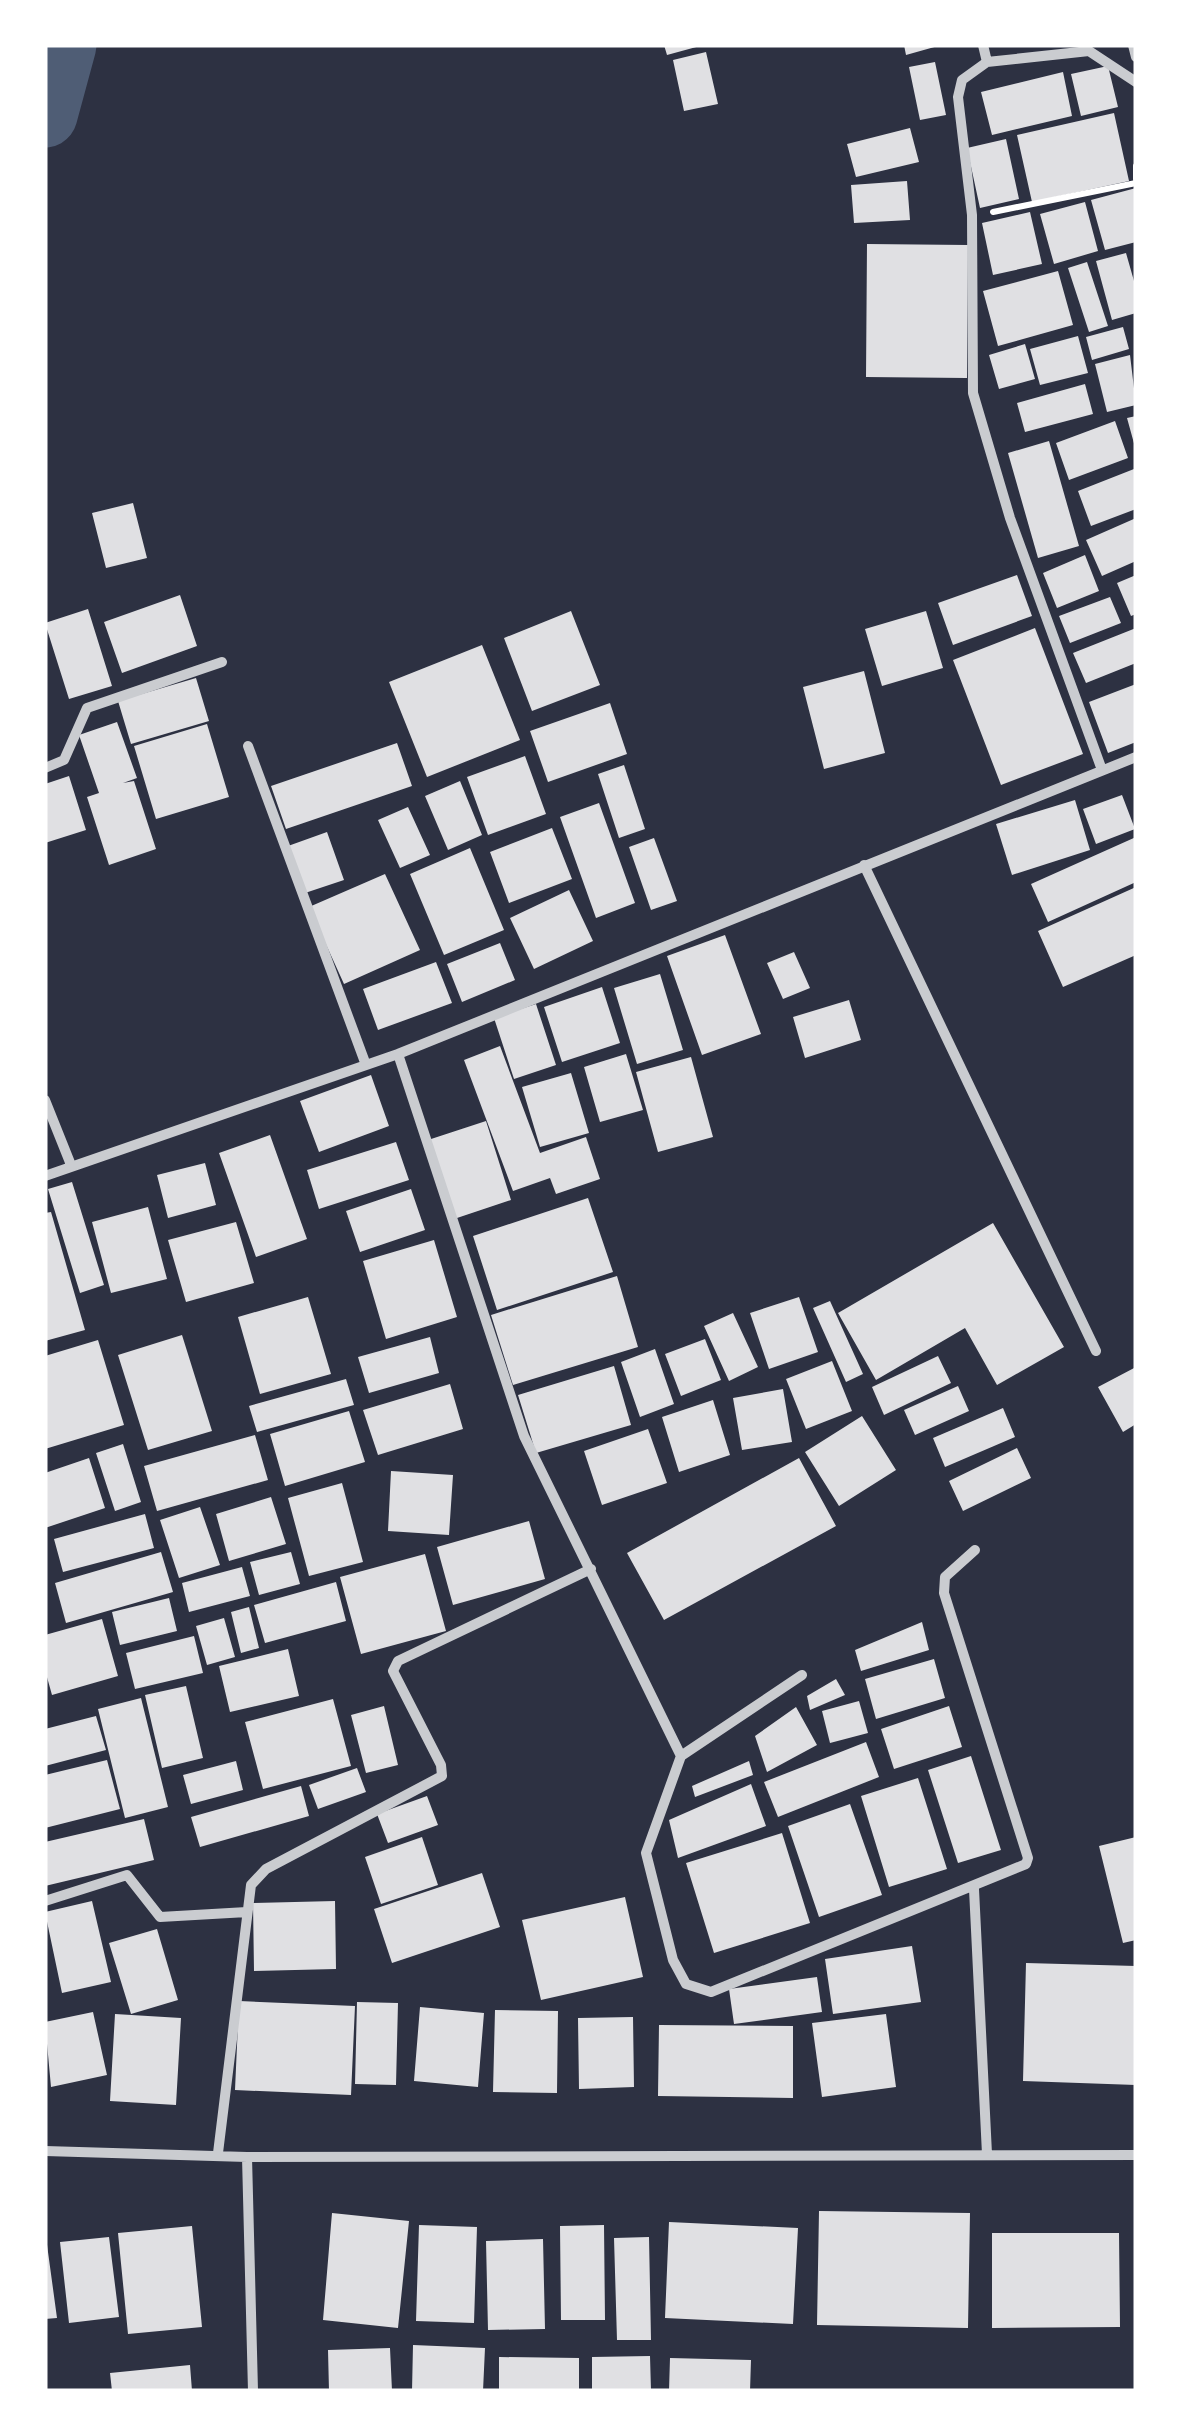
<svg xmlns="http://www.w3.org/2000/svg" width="1181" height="2436" font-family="Ubuntu,sans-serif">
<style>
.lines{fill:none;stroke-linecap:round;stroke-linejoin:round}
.river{stroke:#4f5d75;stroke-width:65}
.building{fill:#e0e0e3}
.path{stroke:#fff;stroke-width:6}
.minor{stroke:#caccd0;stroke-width:10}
</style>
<rect width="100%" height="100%" fill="#2d3142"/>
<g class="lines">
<path class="river" d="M45 115 64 45"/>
</g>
<path class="building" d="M664 45H700V46L667 55Z
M904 45H938V46L906 55Z
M706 52 718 104 684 111 673 60Z
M935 62 946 115 920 120 909 67Z
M1108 66 1118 107 1081 116 1071 74Z
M1063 72 1072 116 992 135 981 92Z
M1114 113 1129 181 1032 202 1017 135Z
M910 128 919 162 856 177 847 144Z
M1006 139 1019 199 980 208 967 148Z
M907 181 910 220 854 223 851 185Z
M1136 188V242L1105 250 1091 200Z
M1085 202 1098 251 1054 264 1040 214Z
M1030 212 1042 264 993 275 982 223Z
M867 244 968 245 967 378 866 377Z
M1126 253 1136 288V313L1112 320 1096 261Z
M1087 262 1108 326 1089 332 1068 268Z
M1058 271 1073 325 998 346 983 291Z
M1123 327 1129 349 1092 360 1086 337Z
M1078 336 1088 373 1040 385 1030 349Z
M1025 344 1035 379 999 389 989 355Z
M1130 355 1136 405 1107 412 1095 364Z
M1085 384 1093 414 1025 432 1017 403Z
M1136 416V447H1135L1127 418Z
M1115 421 1128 458 1069 480 1056 443Z
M1049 441 1079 546 1038 558 1008 453Z
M1134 469 1136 509 1091 526 1078 491Z
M133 503 147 558 106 568 92 513Z
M1136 518V561L1102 576 1086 540Z
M1085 555 1099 591 1057 608 1043 573Z
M1017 575 1032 616 953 645 938 603Z
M1136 575V614L1131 616 1117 583Z
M180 595 197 646 122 673 104 622Z
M1110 597 1121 623 1070 643 1059 616Z
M88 609 112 686 69 699 45 623Z
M571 611 600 685 532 711 504 638Z
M926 611 943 668 882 686 865 629Z
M1035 628 1083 754 1001 785 953 660Z
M1136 628V663L1086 683 1073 653Z
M482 645 520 740 427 777 389 682Z
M864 671 885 753 824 769 803 687Z
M196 678 209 721 131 744 118 701Z
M1136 684V742L1108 753 1089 702Z
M610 703 627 754 548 782 530 731Z
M117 722 137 778 123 783 134 781 156 849 109 865 87 797 99 793 79 735Z
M207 724 229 797 156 819 134 746Z
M397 743 412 786 286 829 271 786Z
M525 756 546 814 488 835 467 777Z
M624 765 645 829 619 838 598 774Z
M69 776 86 830 45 843V784Z
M460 781 482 835 448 850 425 796Z
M1122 795 1135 829 1096 844 1083 809Z
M1075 800 1090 850 1012 875 996 824Z
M599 803 635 903 596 918 560 817Z
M408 807 430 855 400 868 378 820Z
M552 828 572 879 509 903 490 852Z
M327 832 344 880 305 893 288 846Z
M1136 837V882L1048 922 1031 884Z
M654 838 677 901 651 910 629 847Z
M470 848 504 930 444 955 410 874Z
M385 874 420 950 344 984 309 907Z
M1136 887V955L1063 987 1038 931Z
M569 890 593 941 534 969 510 918Z
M725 935 761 1034 702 1055 667 956Z
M500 943 515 980 462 1002 447 964Z
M794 952 810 988 783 999 767 963Z
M436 962 452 1003 378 1030 363 989Z
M660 974 683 1050 637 1064 614 988Z
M602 987 620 1043 562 1062 544 1007Z
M849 1000 861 1040 805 1058 793 1017Z
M536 1004 556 1065 514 1079 494 1018Z
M500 1046 540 1153 586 1137 600 1179 556 1194 550 1178 513 1191 464 1060Z
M626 1054 643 1110 600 1122 584 1067Z
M691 1057 713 1137 658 1152 636 1072Z
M571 1073 589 1133 540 1147 522 1087Z
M371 1075 389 1126 319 1152 300 1101Z
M486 1121 511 1200 454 1219 428 1140Z
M270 1135 307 1239 256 1257 219 1153Z
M396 1142 409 1180 319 1209 307 1170Z
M205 1163 216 1205 168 1218 157 1175Z
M72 1182 104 1285 80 1293 48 1189Z
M411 1189 425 1230 360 1252 346 1211Z
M588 1198 613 1272 497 1310 473 1236Z
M148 1207 167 1279 111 1293 92 1222Z
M51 1212 85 1330 45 1341V1213Z
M236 1222 254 1283 186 1302 168 1240Z
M993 1223 1064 1347 997 1385 965 1328 876 1380 838 1313Z
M434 1240 457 1317 386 1339 363 1261Z
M617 1276 638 1347 513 1385 491 1315Z
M308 1297 331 1374 260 1394 238 1317Z
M799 1297 818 1352 769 1369 750 1313Z
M830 1301 863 1374 846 1382 813 1308Z
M733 1313 758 1367 729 1381 704 1326Z
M182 1335 212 1431 148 1450 118 1355Z
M430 1337 439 1373 369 1393 358 1357Z
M705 1339 721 1380 681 1396 665 1354Z
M98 1340 124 1425 45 1449V1356Z
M655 1349 674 1404 640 1417 621 1362Z
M938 1356 951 1383 884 1415 872 1387Z
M832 1361 852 1411 806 1429 786 1379Z
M614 1366 631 1425 536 1453 518 1395Z
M1136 1367V1424L1123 1432 1098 1387Z
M346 1379 354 1405 257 1432 249 1406Z
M450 1384 463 1429 378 1455 363 1410Z
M958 1386 969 1411 915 1435 904 1410Z
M783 1389 792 1442 742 1450 733 1398Z
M713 1400 730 1455 679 1472 662 1417Z
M1003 1408 1015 1437 945 1467 933 1438Z
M349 1411 365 1462 285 1486 270 1434Z
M862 1416 896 1470 839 1506 805 1452Z
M648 1429 667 1483 602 1505 584 1451Z
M255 1435 268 1480 157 1511 144 1466Z
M123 1444 141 1502 115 1511 96 1453Z
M1017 1448 1031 1478 963 1511 949 1481Z
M89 1458 105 1508 45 1528V1473Z
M799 1458 836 1526 664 1620 627 1553Z
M391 1471 453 1475 449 1535 388 1531Z
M342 1483 363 1562 309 1576 288 1498Z
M271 1497 286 1544 229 1561 216 1514Z
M200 1507 220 1565 179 1578 160 1520Z
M145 1514 154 1548 63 1572 54 1539Z
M529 1521 545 1579 453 1605 437 1547Z
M161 1552 173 1592 66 1623 55 1583Z
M291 1552 300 1584 259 1595 250 1562Z
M425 1554 446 1631 361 1654 340 1577Z
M242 1567 250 1596 189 1612 182 1583Z
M336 1582 346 1621 265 1643 254 1605Z
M169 1598 177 1631 120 1645 112 1612Z
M249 1607 259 1648 241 1653 231 1612Z
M224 1618 235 1657 207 1665 196 1626Z
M102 1619 118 1676 52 1695 45 1670V1635Z
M922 1622 929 1650 861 1671 855 1650Z
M194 1636 203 1673 135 1689 126 1653Z
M288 1649 299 1696 230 1712 219 1666Z
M934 1659 945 1698 876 1719 865 1679Z
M836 1679 845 1695 810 1710 807 1696Z
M186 1686 203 1758 162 1768 145 1695Z
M141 1698 168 1807 125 1818 98 1709Z
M333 1699 351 1766 263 1789 245 1722Z
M859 1701 868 1733 830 1743 822 1711Z
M384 1706 398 1765 366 1773 351 1715Z
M949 1706 962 1747 894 1769 881 1729Z
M796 1707 817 1745 767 1772 755 1736Z
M96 1716 106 1750 45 1766V1729Z
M866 1742 879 1777 778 1817 764 1782Z
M971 1756 1001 1850 958 1863 928 1770Z
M107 1760 120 1809 45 1828V1775Z
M236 1761 243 1790 191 1804 183 1775Z
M749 1761 753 1775 695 1797 692 1786Z
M357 1768 366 1792 318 1809 309 1785Z
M918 1778 947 1869 889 1887 861 1796Z
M751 1784 766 1826 678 1858 669 1820Z
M301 1786 309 1816 200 1847 191 1817Z
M427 1796 438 1825 388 1843 377 1814Z
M850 1804 882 1895 819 1917 788 1826Z
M144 1819 154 1860 45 1886V1842Z
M782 1833 810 1923 714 1953 686 1863Z
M422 1837 438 1885 381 1904 365 1857Z
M1136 1837V1940L1123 1943 1099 1846Z
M482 1873 500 1927 392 1963 374 1909Z
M625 1897 643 1977 541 2000 522 1920Z
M92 1901 111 1982 62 1993 45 1912Z
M335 1901 336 1969 254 1971 253 1903Z
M157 1929 178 2000 131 2014 109 1943Z
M912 1946 921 2002 833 2014 825 1959Z
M1026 1963 1136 1966V2085L1023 2081Z
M817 1977 822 2012 734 2024 729 1989Z
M239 2001 355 2006 351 2095 235 2090Z
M357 2002 398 2003 396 2085 355 2084Z
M420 2007 484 2013 478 2087 414 2081Z
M495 2010 558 2011 557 2093 493 2092Z
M93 2012 107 2075 51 2087 45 2022Z
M115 2014 181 2018 176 2105 110 2101Z
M886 2014 896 2087 822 2097 812 2023Z
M633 2017 634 2087 579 2089 578 2018Z
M659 2025 793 2026V2098L658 2096Z
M819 2211 970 2213 968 2328 817 2325Z
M332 2213 409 2221 398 2328 323 2320Z
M669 2222 798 2228 793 2324 665 2318Z
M419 2225 477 2227 474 2323 416 2321Z
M604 2225 605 2320H561L560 2226Z
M192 2226 202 2327 128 2334 118 2233Z
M45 2230 57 2318 45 2319Z
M992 2233H1119L1120 2327 992 2328Z
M109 2237 119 2317 69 2323 60 2242Z
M649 2237 651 2340H617L614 2238Z
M543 2239 545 2329 488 2330 486 2241Z
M413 2345 485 2348 483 2391H412Z
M390 2348 392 2391H329L328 2350Z
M650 2356 651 2391H592V2357Z
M499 2357 579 2358V2391H499Z
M670 2358 751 2360 750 2391H669Z
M190 2365 192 2391H112L110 2373Z"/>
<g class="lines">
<path class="path" d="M1136 166V179
M993 212 1136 183"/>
<path class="minor" d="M983 45 987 62
M1133 45 1136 57
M248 746 366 1065
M45 768 64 760 87 708 222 662
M1102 770 1010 518 973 393 972 215 958 97 962 80 987 62 1089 51 1136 82
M864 865 1096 1351
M398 1054 524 1436 681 1756 646 1853 673 1960 686 1984 711 1992 1026 1864 1028 1858 944 1593 945 1577 975 1550
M45 1100 71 1165
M45 1176 398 1054 1136 757
M681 1756 802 1675
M974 1889 987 2154
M45 1901 127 1875 160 1917 247 1912
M45 2151 247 2157 1136 2155
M218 2153 251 1885 266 1869 442 1776 441 1765 393 1671 398 1661 591 1569
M247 2157 253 2391"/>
</g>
<rect width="1181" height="2436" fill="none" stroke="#ffffff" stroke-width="95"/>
</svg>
